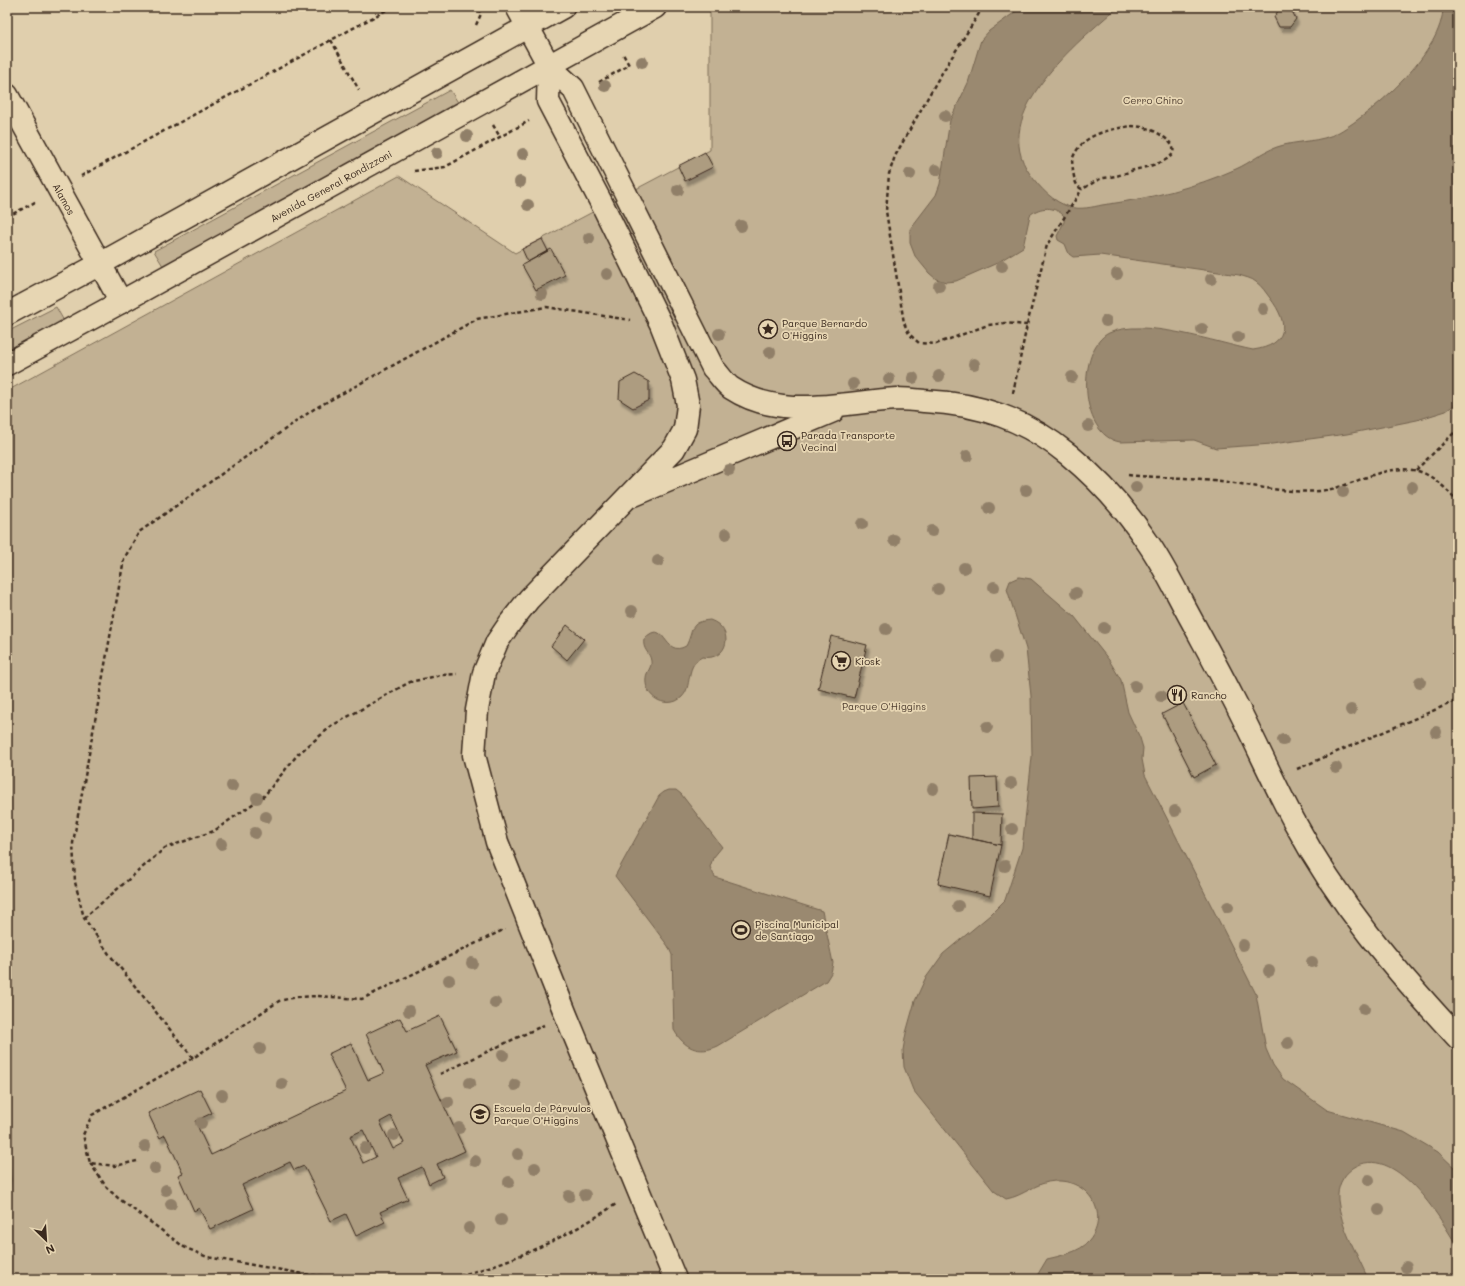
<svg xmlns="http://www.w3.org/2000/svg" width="1465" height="1286" font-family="Mali,sans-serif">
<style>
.green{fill:#c2b193;stroke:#7e6e58}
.water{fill:#9a8970;stroke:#74634f}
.building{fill:#ad9c80;stroke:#3b2a1e;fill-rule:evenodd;filter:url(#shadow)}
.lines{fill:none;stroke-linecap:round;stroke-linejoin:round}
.minor-casing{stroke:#3b2a1e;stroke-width:25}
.major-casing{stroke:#3b2a1e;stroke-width:25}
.path{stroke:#3b2a1e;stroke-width:2.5;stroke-dasharray:4 3;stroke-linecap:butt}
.minor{stroke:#e7d6b3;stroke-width:22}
.major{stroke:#e7d6b3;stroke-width:22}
.tree{fill:#907f68}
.labels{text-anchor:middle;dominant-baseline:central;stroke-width:3.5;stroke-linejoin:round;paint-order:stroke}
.park-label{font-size:10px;fill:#4f3e30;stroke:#e7d6b3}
.street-label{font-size:10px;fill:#3b2a1e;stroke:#e7d6b3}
.poi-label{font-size:10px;fill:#3b2a1e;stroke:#e7d6b3;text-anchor:start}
</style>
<defs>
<filter id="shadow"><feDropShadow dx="2.5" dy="4.5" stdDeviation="1" flood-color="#0004"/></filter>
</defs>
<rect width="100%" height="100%" fill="#e0cfad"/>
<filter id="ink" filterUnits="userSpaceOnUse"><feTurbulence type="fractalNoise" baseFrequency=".025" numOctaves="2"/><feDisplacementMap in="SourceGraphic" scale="8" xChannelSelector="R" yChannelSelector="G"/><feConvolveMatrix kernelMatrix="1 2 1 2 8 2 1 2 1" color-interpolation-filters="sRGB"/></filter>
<g filter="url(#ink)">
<path class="green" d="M712 7H1458V1279H7V1216L11 1180 7 1141V391L399 176 515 253 710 150V8Z
M450 90 459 104 163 266 154 251Z
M56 307 64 321 7 351V332Z"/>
<path class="water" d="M1022 7H1118C1078 42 987 114 1030 174 1040 188 1053 202 1070 207 1080 210 1093 207 1102 205 1147 199 1194 188 1236 169 1250 163 1262 152 1277 147 1297 140 1320 143 1339 132 1375 111 1443 52 1443 7H1458V402L1446 411 1417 420 1347 434 1272 444 1216 448 1194 440 1120 442C1078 435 1077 348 1109 333 1143 317 1217 343 1253 350 1288 345 1290 324 1270 298 1266 293 1262 286 1256 282 1252 278 1244 277 1239 275L1100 255 1073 257 1069 254 1065 244 1058 240 1057 236 1064 222V216C1055 206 1040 206 1030 215L1023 247 995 264 956 281 946 282 936 279 929 273 915 256 910 243V229L936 195 940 184 950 120 968 83 981 40 989 31Z
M1019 577 1031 579 1074 616 1109 660 1121 680 1128 712 1140 738 1143 748 1142 759 1145 775 1256 994 1266 1049 1273 1065 1283 1079 1327 1110 1404 1132 1438 1152 1458 1171V1248C1441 1218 1394 1141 1353 1168 1342 1176 1337 1187 1338 1200 1341 1228 1357 1253 1368 1279H1035L1047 1259C1060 1256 1080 1252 1089 1241 1111 1214 1088 1179 1055 1181 1036 1182 1024 1196 1006 1199L994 1191 913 1090 904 1067 903 1050 906 1033 915 1001 925 979 943 954 990 915 1005 900 1022 848 1032 757 1031 696 1026 649 1007 589 1010 581Z
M710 620C736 629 728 662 702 657 682 667 696 692 676 701 660 707 644 694 646 678 646 672 652 668 651 661 650 652 642 650 644 639 666 616 663 659 686 646 694 631 688 622 710 620Z
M669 790H676L681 794 722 847 713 858 710 867 715 877 822 911 833 963 831 973 826 981 718 1046C699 1055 684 1048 674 1030L672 955 668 946 615 876 659 796 664 792Z"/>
<path class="building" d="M1280 8 1291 9 1296 19 1290 27H1279L1274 17Z
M705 152 713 167 685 181 678 166Z
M542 239 548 251 528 262 522 249Z
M551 249 565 275 536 290 522 265Z
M635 374 649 382V400L633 408 619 399 620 382Z
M567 625 584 639 567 660 551 646Z
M831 636 867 645 854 698 818 689Z
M1183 703 1216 765 1194 777 1162 714Z
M997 777 998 807 972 809 971 778Z
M972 813 1002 814 1001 845 972 839Z
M949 834 1001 845 990 896 938 884Z
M440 1016 457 1051 425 1065 465 1151 437 1164 443 1177 429 1184 422 1167 398 1178 408 1199 380 1212 385 1222 356 1236 346 1214 331 1221 304 1166 294 1170 290 1162 242 1185 253 1209 210 1229 199 1208 194 1211 178 1175 183 1173 165 1135 160 1138 148 1113 200 1089 212 1113 195 1121 211 1155 346 1091 328 1054 351 1043 368 1080 384 1073 366 1034 400 1018 407 1031ZM391 1116 404 1143 393 1149 380 1122ZM363 1130 376 1157 363 1163 350 1136Z"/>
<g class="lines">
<defs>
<path id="minor" d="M517 7 549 66 573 88 713 368C719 374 724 383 731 388 781 421 842 402 897 399 906 399 915 400 924 401 981 404 1025 419 1069 455 1098 479 1125 509 1146 540 1164 565 1177 594 1192 621 1206 647 1220 672 1233 698 1254 738 1272 780 1294 821 1338 903 1395 970 1458 1038
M549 66 548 101 603 206 661 324 683 380 688 405 685 429 674 449 529 599 510 623 497 642 484 673 477 710 474 755 497 842 566 1015 675 1279
M7 95 121 302
M634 495 833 411"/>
<path id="major" d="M7 314 100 264 563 7
M7 364 121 302 655 7"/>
</defs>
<use href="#minor" class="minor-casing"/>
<use href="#major" class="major-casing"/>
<path class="path" d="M983 7 937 81 895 156 889 174 886 211 904 323 909 334 919 343 936 344 988 325 1005 323 1027 325
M476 25 481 14 477 7
M331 40 359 90
M599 82 629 65 623 54
M493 125 500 137
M1131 126C1143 126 1155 130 1165 138 1193 160 1143 167 1131 171 1118 176 1117 176 1104 178 1097 179 1089 186 1082 189 1073 186 1073 169 1072 160 1081 134 1107 130 1131 126Z
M414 171 445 167 529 121
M81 176 392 7
M7 217 37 201
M1013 393 1027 325 1047 245 1082 189
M1416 470 1458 429
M1128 475C1157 478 1185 477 1213 480 1248 484 1284 494 1319 491 1352 488 1379 465 1413 470 1430 472 1449 490 1458 504
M1297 769 1458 700
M84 918 165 848 214 831 264 796 298 754 333 725 410 682 441 675 457 674
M193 1058 109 954 84 918 75 882 73 843 124 559 139 532 314 409 477 319 546 307 630 320
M440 1074 544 1025
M137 1161 115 1166 90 1163 83 1135 92 1115 193 1058 279 1001 296 997 318 996 362 999 505 929
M90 1163 107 1188 118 1198 184 1247 207 1257 310 1275 362 1279
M446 1279C506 1265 565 1239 616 1204"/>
<use href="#minor" class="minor"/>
<use href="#major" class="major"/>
</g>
<g class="tree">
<circle cx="642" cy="62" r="6"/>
<circle cx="605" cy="86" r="6"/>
<circle cx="945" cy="116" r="6"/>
<circle cx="467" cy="136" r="6"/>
<circle cx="437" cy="153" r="6"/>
<circle cx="523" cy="154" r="6"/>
<circle cx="936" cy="170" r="6"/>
<circle cx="910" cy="174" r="6"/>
<circle cx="520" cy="182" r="6"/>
<circle cx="678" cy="190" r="6"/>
<circle cx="528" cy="205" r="6"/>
<circle cx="741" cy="226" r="6"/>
<circle cx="589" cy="238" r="6"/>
<circle cx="1002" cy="266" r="6"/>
<circle cx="607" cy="274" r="6"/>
<circle cx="1117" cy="274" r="6"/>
<circle cx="1211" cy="279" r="6"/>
<circle cx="939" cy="286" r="6"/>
<circle cx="542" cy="294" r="6"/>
<circle cx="1263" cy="309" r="6"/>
<circle cx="1106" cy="321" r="6"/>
<circle cx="1202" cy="329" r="6"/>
<circle cx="719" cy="334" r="6"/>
<circle cx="1238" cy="337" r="6"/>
<circle cx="770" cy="352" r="6"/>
<circle cx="974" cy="364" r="6"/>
<circle cx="939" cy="376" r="6"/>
<circle cx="1072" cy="377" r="6"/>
<circle cx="913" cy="378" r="6"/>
<circle cx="889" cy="379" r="6"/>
<circle cx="853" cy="384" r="6"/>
<circle cx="1088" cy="426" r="6"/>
<circle cx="967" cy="456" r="6"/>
<circle cx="729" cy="470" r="6"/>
<circle cx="1136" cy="487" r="6"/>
<circle cx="1412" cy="487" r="6"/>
<circle cx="1026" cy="490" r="6"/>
<circle cx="1343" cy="492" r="6"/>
<circle cx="989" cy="508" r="6"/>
<circle cx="862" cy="524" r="6"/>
<circle cx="932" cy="531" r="6"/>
<circle cx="726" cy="534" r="6"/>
<circle cx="894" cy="540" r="6"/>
<circle cx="658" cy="561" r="6"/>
<circle cx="964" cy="568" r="6"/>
<circle cx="994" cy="587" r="6"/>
<circle cx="938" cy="589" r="6"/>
<circle cx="1076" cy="593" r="6"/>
<circle cx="632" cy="611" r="6"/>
<circle cx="1104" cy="628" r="6"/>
<circle cx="886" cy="629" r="6"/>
<circle cx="996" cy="657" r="6"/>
<circle cx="1420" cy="682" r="6"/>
<circle cx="1135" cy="686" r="6"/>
<circle cx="1161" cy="696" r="6"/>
<circle cx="1351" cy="710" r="6"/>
<circle cx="987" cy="727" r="6"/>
<circle cx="1436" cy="732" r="6"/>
<circle cx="1283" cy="740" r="6"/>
<circle cx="1336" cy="768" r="6"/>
<circle cx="1011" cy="783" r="6"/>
<circle cx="232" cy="786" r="6"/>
<circle cx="933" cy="789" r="6"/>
<circle cx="257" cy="798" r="6"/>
<circle cx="1175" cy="811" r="6"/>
<circle cx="266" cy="817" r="6"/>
<circle cx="1012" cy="829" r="6"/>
<circle cx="255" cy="833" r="6"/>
<circle cx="221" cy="844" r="6"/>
<circle cx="1005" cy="866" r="6"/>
<circle cx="958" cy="906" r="6"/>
<circle cx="1228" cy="907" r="6"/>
<circle cx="1243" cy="945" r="6"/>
<circle cx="1312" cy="962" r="6"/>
<circle cx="472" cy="963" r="6"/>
<circle cx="1269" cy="971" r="6"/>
<circle cx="449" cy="980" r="6"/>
<circle cx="495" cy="1003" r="6"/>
<circle cx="1364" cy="1009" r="6"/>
<circle cx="409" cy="1011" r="6"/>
<circle cx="1288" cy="1043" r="6"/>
<circle cx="260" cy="1049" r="6"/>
<circle cx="503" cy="1055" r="6"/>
<circle cx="470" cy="1083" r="6"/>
<circle cx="282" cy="1084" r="6"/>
<circle cx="515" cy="1085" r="6"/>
<circle cx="222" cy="1095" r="6"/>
<circle cx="448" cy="1102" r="6"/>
<circle cx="486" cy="1112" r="6"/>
<circle cx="201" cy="1123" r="6"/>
<circle cx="459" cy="1128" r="6"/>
<circle cx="394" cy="1135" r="6"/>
<circle cx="145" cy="1146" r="6"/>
<circle cx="365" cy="1148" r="6"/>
<circle cx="518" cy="1154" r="6"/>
<circle cx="475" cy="1161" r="6"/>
<circle cx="155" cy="1168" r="6"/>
<circle cx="535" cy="1168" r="6"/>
<circle cx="1369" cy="1180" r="6"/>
<circle cx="509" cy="1182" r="6"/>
<circle cx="166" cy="1190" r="6"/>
<circle cx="585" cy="1195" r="6"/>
<circle cx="569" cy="1196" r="6"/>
<circle cx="171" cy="1204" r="6"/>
<circle cx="1379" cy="1210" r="6"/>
<circle cx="501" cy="1220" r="6"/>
<circle cx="469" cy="1228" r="6"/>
<circle cx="1406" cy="1267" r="6"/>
</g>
</g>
<defs>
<symbol id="sight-ring" viewBox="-11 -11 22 22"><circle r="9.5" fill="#e7d6b3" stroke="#3b2a1e" stroke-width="1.5"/><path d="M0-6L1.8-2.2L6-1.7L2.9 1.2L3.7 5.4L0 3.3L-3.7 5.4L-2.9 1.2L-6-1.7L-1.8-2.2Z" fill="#3b2a1e"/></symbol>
<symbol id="bus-ring" viewBox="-11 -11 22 22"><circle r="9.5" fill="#e7d6b3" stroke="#3b2a1e" stroke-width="1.5"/><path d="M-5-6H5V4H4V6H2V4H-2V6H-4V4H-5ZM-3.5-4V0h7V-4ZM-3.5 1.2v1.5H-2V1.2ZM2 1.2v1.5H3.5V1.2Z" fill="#3b2a1e"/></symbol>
<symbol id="supermarket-ring" viewBox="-11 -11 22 22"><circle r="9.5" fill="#e7d6b3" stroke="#3b2a1e" stroke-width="1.5"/><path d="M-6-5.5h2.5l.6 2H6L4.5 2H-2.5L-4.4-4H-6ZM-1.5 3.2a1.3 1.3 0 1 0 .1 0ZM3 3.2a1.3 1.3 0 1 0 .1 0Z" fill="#3b2a1e"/></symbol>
<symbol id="restaurant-ring" viewBox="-11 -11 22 22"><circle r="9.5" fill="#e7d6b3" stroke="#3b2a1e" stroke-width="1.5"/><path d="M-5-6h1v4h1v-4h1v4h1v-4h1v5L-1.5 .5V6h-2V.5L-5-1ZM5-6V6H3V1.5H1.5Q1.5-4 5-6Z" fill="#3b2a1e"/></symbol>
<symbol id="stadium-ring" viewBox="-11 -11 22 22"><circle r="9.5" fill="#e7d6b3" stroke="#3b2a1e" stroke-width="1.5"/><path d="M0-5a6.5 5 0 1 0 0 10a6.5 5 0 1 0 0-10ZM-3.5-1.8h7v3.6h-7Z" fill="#3b2a1e"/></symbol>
<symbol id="school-ring" viewBox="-11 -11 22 22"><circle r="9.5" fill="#e7d6b3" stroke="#3b2a1e" stroke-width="1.5"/><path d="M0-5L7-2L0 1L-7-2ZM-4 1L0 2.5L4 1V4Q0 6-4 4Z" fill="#3b2a1e"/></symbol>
</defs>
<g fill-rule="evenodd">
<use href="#sight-ring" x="757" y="318" width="22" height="22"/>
<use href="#bus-ring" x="776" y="430" width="22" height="22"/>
<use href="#supermarket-ring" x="830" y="650" width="22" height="22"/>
<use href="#restaurant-ring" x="1166" y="684" width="22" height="22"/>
<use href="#stadium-ring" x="730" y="919" width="22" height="22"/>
<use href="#school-ring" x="469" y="1103" width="22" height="22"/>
</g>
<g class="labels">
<g class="park-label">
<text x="1153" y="100">Cerro Chino</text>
<text x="884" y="706">Parque O'Higgins</text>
</g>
<g class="street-label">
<text transform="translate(331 186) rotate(-29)">Avenida General Rondizzoni</text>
<text transform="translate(64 199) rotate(61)">Alamos</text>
</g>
<g class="poi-label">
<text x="782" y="323">Parque Bernardo<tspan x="782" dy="12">O'Higgins</tspan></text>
<text x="801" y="435">Parada Transporte<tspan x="801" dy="12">Vecinal</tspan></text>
<text x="855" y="661">Kiosk</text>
<text x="1191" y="695">Rancho</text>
<text x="755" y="924">Piscina Municipal<tspan x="755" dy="12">de Santiago</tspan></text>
<text x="494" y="1108">Escuela de Párvulos<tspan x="494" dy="12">Parque O’Higgins</tspan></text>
</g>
</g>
<rect width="1465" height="1286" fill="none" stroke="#e7d6b3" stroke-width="24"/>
<rect x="12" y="12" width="1441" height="1262" fill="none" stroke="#3b2a1e" stroke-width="1.5" filter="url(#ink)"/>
<g transform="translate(46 1240) rotate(155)" stroke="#e7d6b3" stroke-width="3" paint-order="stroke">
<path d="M0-3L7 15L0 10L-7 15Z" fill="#3b2a1e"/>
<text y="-6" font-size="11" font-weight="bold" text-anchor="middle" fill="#3b2a1e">N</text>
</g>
</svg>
